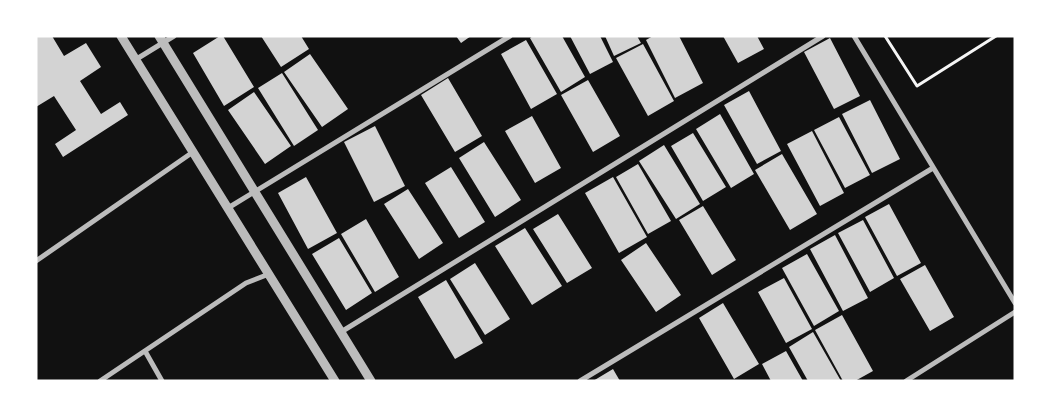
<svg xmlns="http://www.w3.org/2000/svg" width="1051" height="417" font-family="'Titillium Web',sans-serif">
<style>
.building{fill:#d3d3d3}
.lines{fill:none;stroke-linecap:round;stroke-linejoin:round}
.path{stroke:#f5f5f5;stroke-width:3}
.minor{stroke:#bcbcbc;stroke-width:5}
.tertiary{stroke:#bcbcbc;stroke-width:9}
</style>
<rect width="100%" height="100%" fill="#111"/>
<path class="building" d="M36 36H52L64 56 86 43 101 67 80 81 101 114 120 102 128 115 63 157 55 144 76 130 54 96 36 107Z
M220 36H223L254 87 224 106 193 53Z
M261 36H301L309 49 281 67Z
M456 36H471L461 43Z
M533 36H562L585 77 561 92 530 38Z
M570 36H600L613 62 590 74Z
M605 36H637L641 43 614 56Z
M653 36H679L703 83 675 98 646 40Z
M723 36H757L764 49 738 63Z
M830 38 860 96 834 109 804 52Z
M526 40 557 94 531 109 501 54Z
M643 44 674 101 648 116 616 58Z
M310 54 348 109 322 127 284 72Z
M282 73 318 130 294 146 258 88Z
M448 78 482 136 455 152 421 95Z
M588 80 620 136 593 152 561 95Z
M749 91 781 151 757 164 724 105Z
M254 92 291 146 265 164 228 110Z
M870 100 900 159 872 173 842 114Z
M720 114 754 174 731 188 696 129Z
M532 116 561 168 535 183 505 131Z
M839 117 870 175 845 188 814 130Z
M375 126 405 186 374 202 344 142Z
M812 131 844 193 820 206 787 144Z
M693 133 726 187 703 201 671 146Z
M484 142 521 200 495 217 459 158Z
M664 145 700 204 676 219 639 161Z
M782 154 817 214 790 230 755 170Z
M638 164 671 221 648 234 616 177Z
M451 167 485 222 459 238 425 183Z
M306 177 337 233 308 249 278 193Z
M613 177 647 237 619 253 585 193Z
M408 189 443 243 419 259 384 204Z
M889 204 921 263 897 276 865 217Z
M703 206 736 260 712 275 679 220Z
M558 214 592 268 567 283 533 229Z
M366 219 399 277 375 292 341 234Z
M863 220 894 278 870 292 838 233Z
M525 228 562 286 532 305 495 246Z
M835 235 868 298 843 311 810 249Z
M339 238 372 293 346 310 312 254Z
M646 243 681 295 656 312 621 260Z
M807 254 839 311 814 326 782 268Z
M475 263 510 319 485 335 450 279Z
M925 265 954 317 930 331 900 279Z
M784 278 812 329 786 343 758 292Z
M446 280 483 343 455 359 418 297Z
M723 303 759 364 734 379 699 318Z
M842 315 873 371 855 381H843L815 330Z
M813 332 841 381H808L789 347Z
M786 351 803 381H771L762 364Z
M613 369 620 381H593Z"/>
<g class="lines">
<path class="path" d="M885 36 917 86 996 36"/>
<path class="minor" d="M854 36 1015 303
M135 60 174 36
M228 208 510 36
M36 261 193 152
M341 332 823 36
M145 351 162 381
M100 381 246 283 269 274
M580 381 933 168
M906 381 1015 312"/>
<path class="tertiary" d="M121 36 335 381
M159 36 371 381"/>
</g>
<rect width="1051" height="417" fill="none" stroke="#ffffff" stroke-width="75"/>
</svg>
